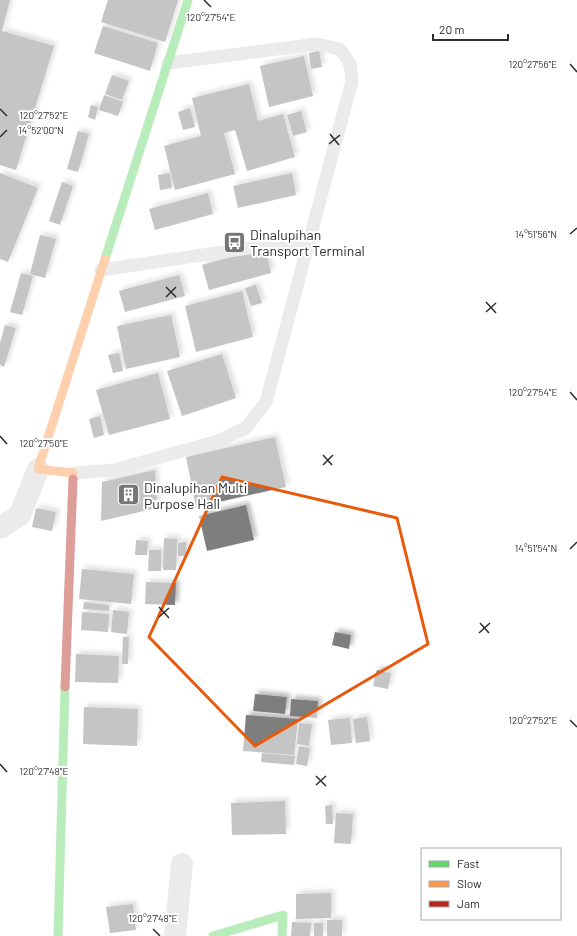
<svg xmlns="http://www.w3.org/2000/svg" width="577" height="936" font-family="Barlow,sans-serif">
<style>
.building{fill:#7e7e7e;filter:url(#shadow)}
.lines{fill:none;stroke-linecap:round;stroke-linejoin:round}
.lane{stroke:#d2d2d2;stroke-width:13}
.street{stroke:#d2d2d2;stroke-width:22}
.fast{stroke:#63d668;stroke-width:9}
.slow{stroke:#ff974d;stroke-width:9}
.jam{stroke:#b3261e;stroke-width:9}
.marked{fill:none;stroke:#e8590c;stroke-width:3;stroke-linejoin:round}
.ticks{fill:none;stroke:#2d2d2d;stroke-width:1.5}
.labels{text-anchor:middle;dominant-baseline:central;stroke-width:4;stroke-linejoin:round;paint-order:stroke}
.poi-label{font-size:14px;fill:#2d2d2d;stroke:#fff;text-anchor:start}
.ticks-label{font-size:10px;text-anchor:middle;fill:#2d2d2d;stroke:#fff;stroke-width:4;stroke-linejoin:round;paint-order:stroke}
</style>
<defs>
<filter id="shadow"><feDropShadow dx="3.5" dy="-3.5" stdDeviation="2" flood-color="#0004"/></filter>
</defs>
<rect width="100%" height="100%" fill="#fff"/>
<path class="building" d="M0 0H10L2 31 54 46 16 170 0 165Z
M108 0H178L165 42 101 22Z
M103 26 158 43 150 71 94 53Z
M319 51 322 67 311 69 309 53Z
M304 56 313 96 269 107 260 66Z
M112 75 129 81 122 100 105 94Z
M249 84 258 121 283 114 295 157 247 171 235 130 224 133 235 174 175 190 164 146 201 136 192 98Z
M104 95 123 102 118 116 99 110Z
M91 105 98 107 95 120 88 117Z
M190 108 195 127 183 130 178 112Z
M301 111 307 132 293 136 287 115Z
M78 131 89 134 78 172 67 169Z
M0 173 38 188 8 262 0 259Z
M170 173 172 188 160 190 158 175Z
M292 173 296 195 238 208 233 186Z
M62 182 73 186 60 225 49 221Z
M208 193 213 214 155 230 149 209Z
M40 235 56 239 45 278 30 274Z
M265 248 271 273 209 290 202 265Z
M21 273 33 276 22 315 10 312Z
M179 275 185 296 125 312 119 291Z
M256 285 262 303 251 306 245 288Z
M242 291 253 337 196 352 185 306Z
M171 315 180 357 126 369 117 326Z
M5 325 16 328 4 367 0 365V343Z
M119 353 123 371 113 373 108 355Z
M222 354 236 398 182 416 167 371Z
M158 373 170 419 109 435 96 390Z
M100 416 104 435 94 438 89 419Z
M275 437 286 487 196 507 186 457Z
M155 470 157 508 101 521 102 482Z
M246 505 254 540 207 551 199 516Z
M36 508 56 512 52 531 32 527Z
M164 538 177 539 176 570H163Z
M136 540 148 541 147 555H135Z
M186 542V556H178V543Z
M149 550H161V571H148Z
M82 569 134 574 131 604 79 599Z
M146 582 176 583 175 605 145 604Z
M84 602 109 605V611L83 609Z
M113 610 129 612 127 634 111 632Z
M82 612 109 614 108 632 81 630Z
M335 632 351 635 349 649 332 645Z
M123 637H129L128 664H122Z
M76 654 119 656 118 683 75 682Z
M377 670 391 673 388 689 373 686Z
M255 694 287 697 285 714 253 711Z
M291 699 318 701 317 718 290 716Z
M84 707 138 709 137 746 83 744Z
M246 715 298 719 294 755 243 751Z
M367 717 370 741 356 743 353 719Z
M350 718 352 743 331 745 328 720Z
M299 723 312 724 309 746 297 744Z
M299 746 310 748 307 766 296 764Z
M262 753 295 756 294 765 261 762Z
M285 801 286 834 232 835 231 803Z
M332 805 333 824H326L325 806Z
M336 813 353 814 351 844 334 843Z
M331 893V918L296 919V894Z
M133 904 136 930 110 933 106 907Z
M327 920H342V936H327Z
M292 922 311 923 310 936H291Z
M314 923H323V936H314Z"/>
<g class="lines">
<path class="lane" d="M101 270 310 239
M73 473 114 470 218 441 246 428 266 402 352 81 350 64 340 49 317 44 168 63"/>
<path class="street" d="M0 528 20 515 38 469
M175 936 182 864"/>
<path class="fast" d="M105 259 188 0
M58 936 65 687
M213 936 283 915 282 936"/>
<path class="slow" d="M73 479V473L38 469 105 259"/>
<path class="jam" d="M65 687 73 479"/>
</g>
<path d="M0 0H577V936H0ZM222 477 397 518 428 644 255 746 149 637Z" fill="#fff" fill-opacity=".55" fill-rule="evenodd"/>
<path class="marked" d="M222 477 397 518 428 644 255 746 149 637Z"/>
<path class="ticks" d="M204 0 211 7M570 64 577 72M0 109 7 116M330 134 339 145M0 137 7 130M329 144 340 135M570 234 577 228M166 287 176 297M166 297 176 287M486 302 496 313M486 312 496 303M570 392 577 400M0 436 7 444M323 455 332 465M323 465 333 455M570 549 577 542M159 607 169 618M159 617 169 608M480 623 489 633M479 633 490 623M570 720 577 727M0 764 7 772M316 776 326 786M316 785 326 776M153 929 160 936"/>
<defs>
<symbol id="bus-square" viewBox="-11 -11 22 22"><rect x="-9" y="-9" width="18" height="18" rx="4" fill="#767676" stroke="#fff"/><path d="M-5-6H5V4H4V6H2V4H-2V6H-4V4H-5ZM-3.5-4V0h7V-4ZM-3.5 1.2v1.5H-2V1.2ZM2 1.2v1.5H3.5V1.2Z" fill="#fff"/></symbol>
<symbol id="building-square" viewBox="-11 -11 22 22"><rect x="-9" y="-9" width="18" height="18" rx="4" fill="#767676" stroke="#fff"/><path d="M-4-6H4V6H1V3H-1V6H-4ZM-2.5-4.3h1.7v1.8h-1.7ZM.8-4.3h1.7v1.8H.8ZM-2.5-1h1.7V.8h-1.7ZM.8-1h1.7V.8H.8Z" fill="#fff"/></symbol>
</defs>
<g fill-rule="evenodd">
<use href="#bus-square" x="222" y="230" width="25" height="25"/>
<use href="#building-square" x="116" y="482" width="25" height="25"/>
</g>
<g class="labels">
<g class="poi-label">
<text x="250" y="234">Dinalupihan<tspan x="250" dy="16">Transport Terminal</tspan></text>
<text x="144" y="487">Dinalupihan Multi<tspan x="144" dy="16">Purpose Hall</tspan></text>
</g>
</g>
<g class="ticks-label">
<text x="211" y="21">120°27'54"E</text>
<text x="533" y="68">120°27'56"E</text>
<text x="44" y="119">120°27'52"E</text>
<text x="41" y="134">14°52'00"N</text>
<text x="536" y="238">14°51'56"N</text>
<text x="533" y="396">120°27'54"E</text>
<text x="44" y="447">120°27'50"E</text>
<text x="536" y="552">14°51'54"N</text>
<text x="533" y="724">120°27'52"E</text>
<text x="44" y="775">120°27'48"E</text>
<text x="153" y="922">120°27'48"E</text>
</g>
<rect x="421" y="848" width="140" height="72" fill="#ffffff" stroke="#ababab"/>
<rect x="429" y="861" width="20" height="6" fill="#63d668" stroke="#ababab"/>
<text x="457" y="868" font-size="12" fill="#2d2d2d">Fast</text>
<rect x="429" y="881" width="20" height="6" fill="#ff974d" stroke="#ababab"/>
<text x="457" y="888" font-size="12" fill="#2d2d2d">Slow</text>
<rect x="429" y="901" width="20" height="6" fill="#b3261e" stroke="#ababab"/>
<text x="457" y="908" font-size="12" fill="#2d2d2d">Jam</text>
<path d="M433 34v6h75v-6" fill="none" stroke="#2d2d2d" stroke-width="2"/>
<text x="439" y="34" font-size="12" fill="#2d2d2d" stroke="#ffffff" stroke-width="3" paint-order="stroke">20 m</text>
</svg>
